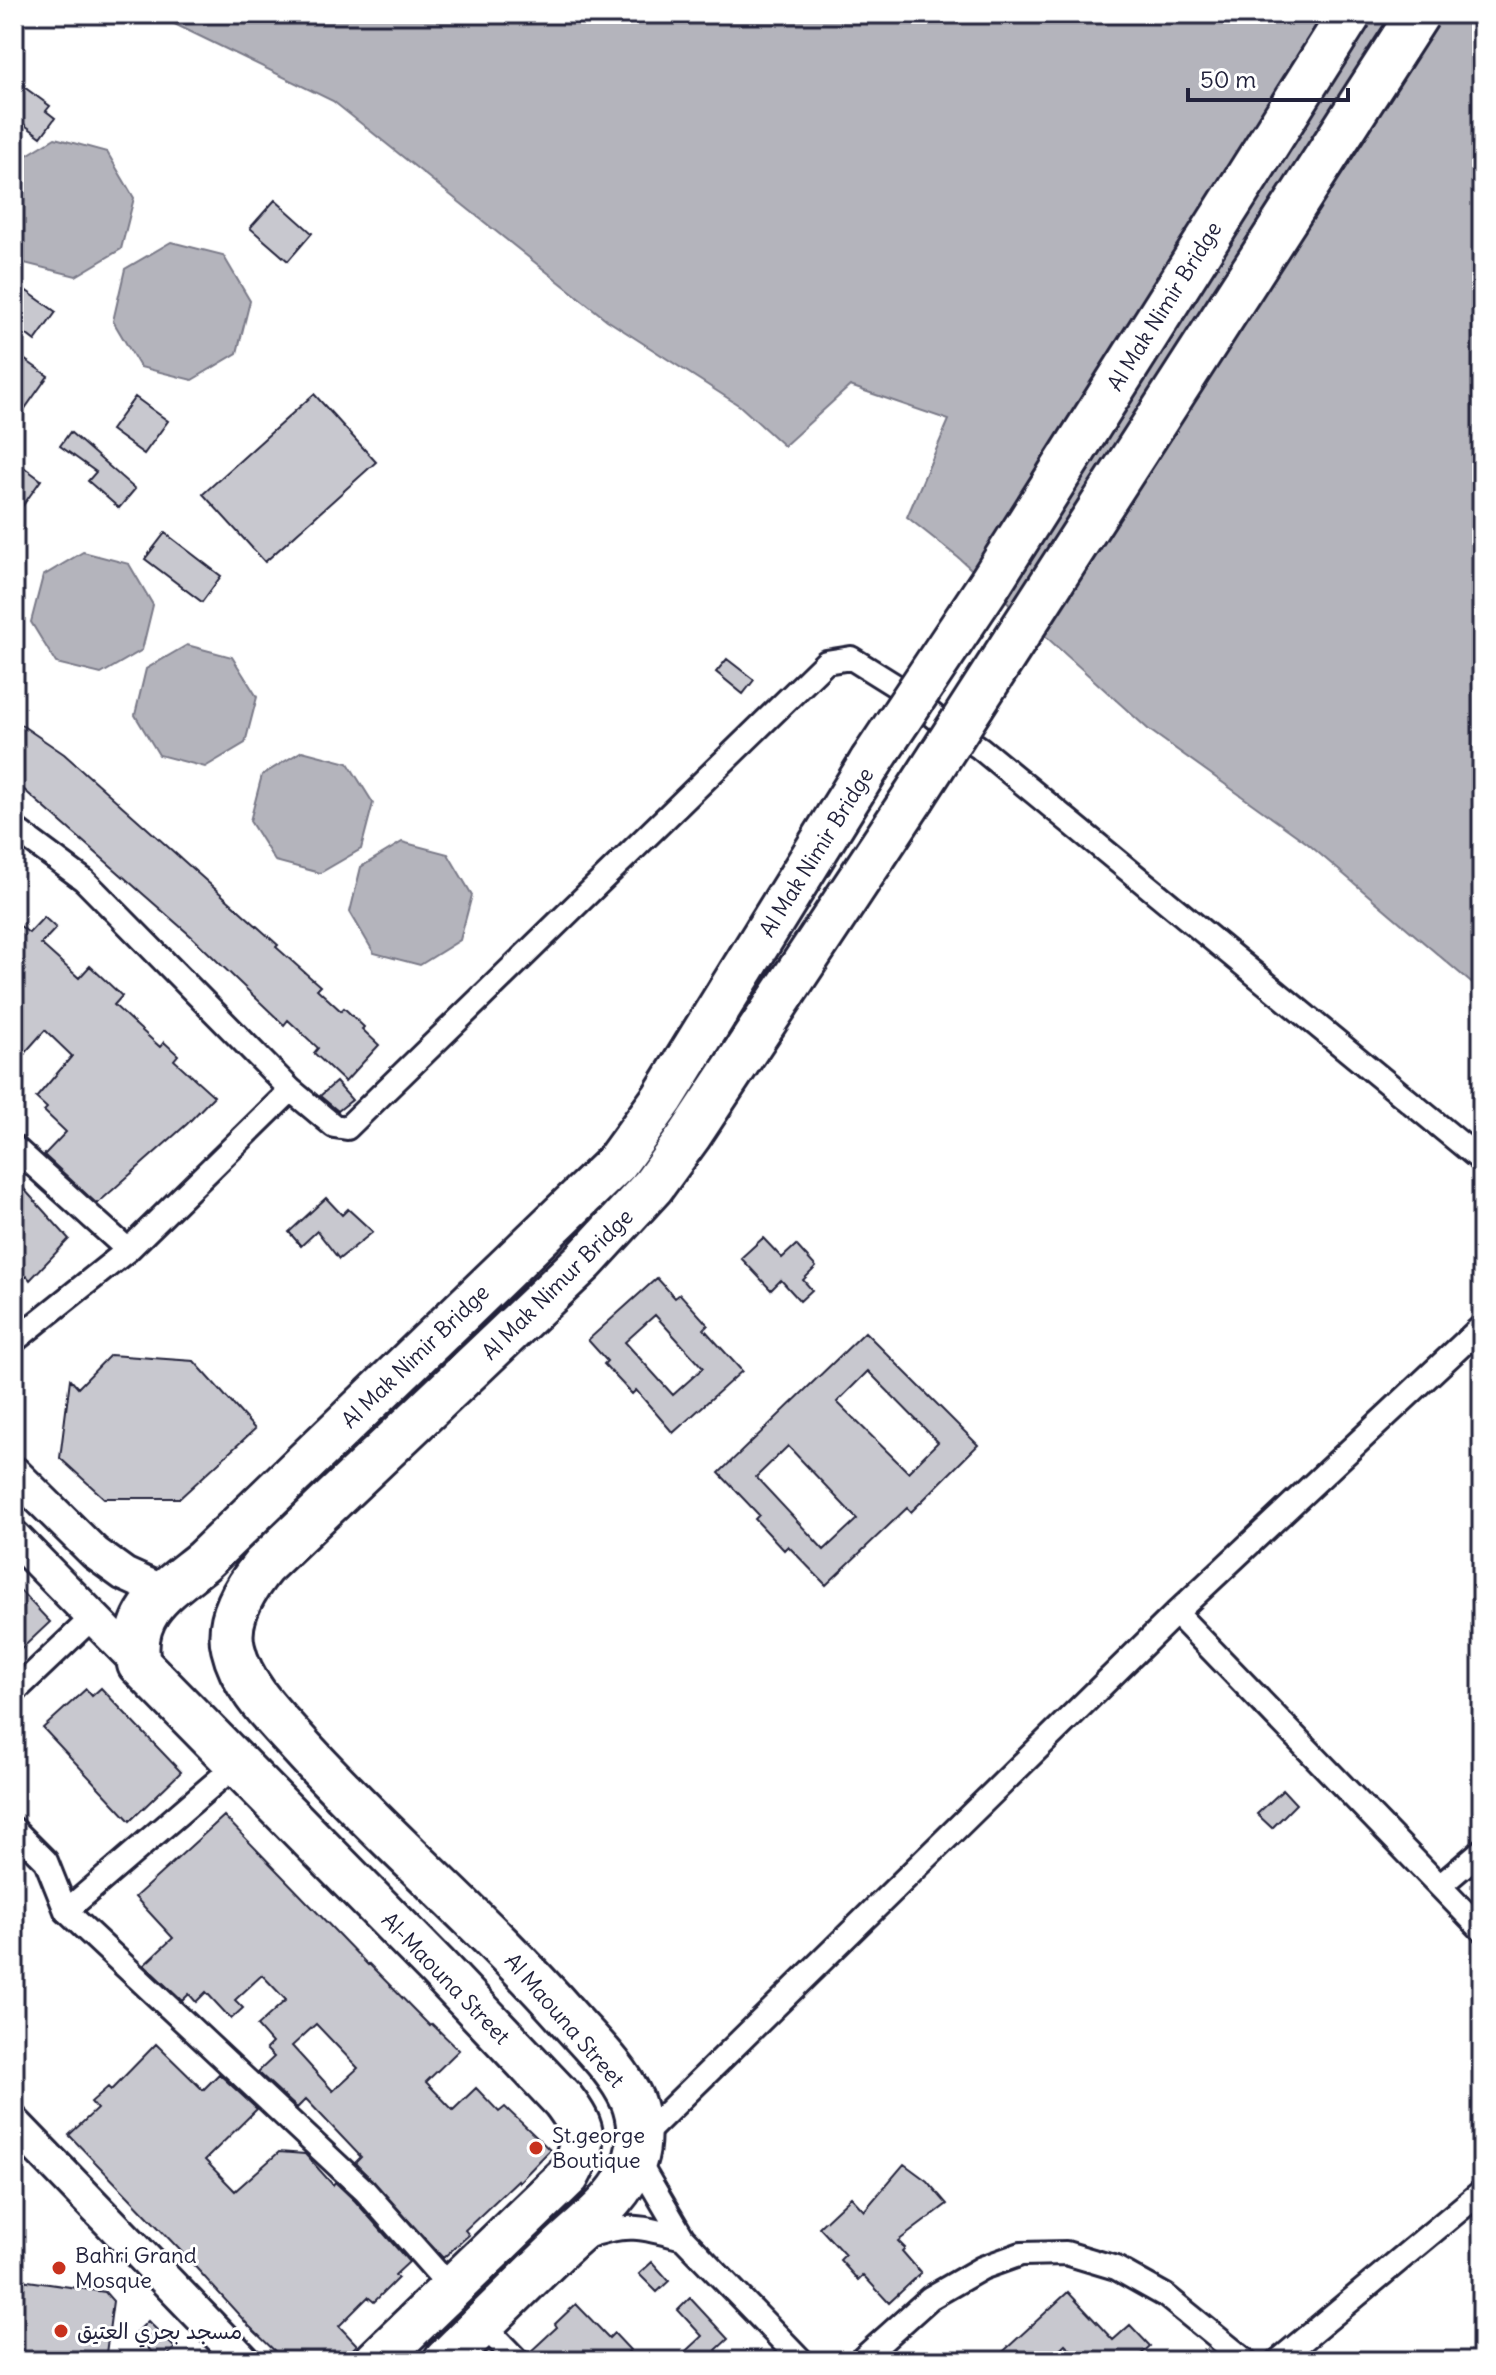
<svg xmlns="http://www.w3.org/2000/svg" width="1496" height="2375" font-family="Delius,'Playpen Sans Arabic',sans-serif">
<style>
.water{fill:#b4b4bc;stroke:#7a7a88;stroke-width:2}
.building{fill:#c8c8cf;stroke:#22223b;stroke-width:2;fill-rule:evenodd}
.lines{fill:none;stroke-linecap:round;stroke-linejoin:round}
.street-casing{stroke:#22223b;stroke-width:28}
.secondary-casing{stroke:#22223b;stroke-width:38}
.highway-casing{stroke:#22223b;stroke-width:48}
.street{stroke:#fff;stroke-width:22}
.secondary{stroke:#fff;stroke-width:32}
.highway{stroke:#fff;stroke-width:42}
.highway-bridge-casing{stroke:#22223b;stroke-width:48;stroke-linecap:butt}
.highway-bridge{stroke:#fff;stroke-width:42}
.poi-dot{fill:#c8321e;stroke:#fff;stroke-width:3}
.labels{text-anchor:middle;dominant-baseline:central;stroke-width:6;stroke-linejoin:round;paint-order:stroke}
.street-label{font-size:22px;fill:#22223b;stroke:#fff}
.poi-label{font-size:22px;fill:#22223b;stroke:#fff;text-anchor:start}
</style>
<rect width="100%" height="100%" fill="#fff"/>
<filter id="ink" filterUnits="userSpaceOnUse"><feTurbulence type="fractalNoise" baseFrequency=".0125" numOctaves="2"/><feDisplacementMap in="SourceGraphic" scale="16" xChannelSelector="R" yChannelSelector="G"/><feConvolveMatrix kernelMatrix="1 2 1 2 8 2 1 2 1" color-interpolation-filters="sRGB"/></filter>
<g filter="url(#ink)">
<path class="water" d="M154 14H1482V992L1307 843 1148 729 960 559 907 517 949 420 850 386 784 446 740 406 607 320 333 101Z
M55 138 107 152 134 198 121 249 76 276 24 263 14 246V163Z
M171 242 223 255 250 301 237 353 192 380 140 367 113 321 125 269Z
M83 552 129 564 153 605 142 650 101 674 56 663 31 622 43 576Z
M187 645 232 657 257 697 245 743 205 767 159 755 135 715 146 669Z
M302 751 348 763 373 803 361 849 320 873 275 861 250 821 262 775Z
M402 842 448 854 472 895 460 940 420 965 374 953 350 912 361 867Z"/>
<path class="building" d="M24 87 50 106 46 111 55 118 41 137 14 117V100Z
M275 200 312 233 288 261 250 228Z
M14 282 56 312 35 341 14 325Z
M21 357 48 376 14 424V367Z
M314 394 376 462 265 562 203 494Z
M135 397 168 421 144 454 111 430Z
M70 432 135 489 119 508 88 481 96 472 60 446Z
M14 460 41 480 14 518Z
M165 533 221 576 202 602 145 559Z
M727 659 754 680 743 694 716 672Z
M14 720 64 754 278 945 276 947 320 986 317 989 341 1011 344 1008 364 1027 362 1029 379 1045 345 1082 314 1053 318 1048 288 1020 284 1025 191 936 14 781Z
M44 917 56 928 41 944 79 978 90 966 122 996 114 1005 160 1047 164 1042 178 1055 174 1060 214 1096 187 1124 97 1204 44 1155 66 1132 44 1111 47 1108 36 1098 72 1056 45 1030 14 1065V921L29 933Z
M336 1082 352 1100 338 1111 320 1096Z
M14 1178 69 1239 30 1280 27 1276 14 1285Z
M326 1198 342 1215 348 1209 373 1232 339 1259 317 1231 301 1246 289 1232Z
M763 1238 782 1258 796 1245 816 1267 803 1280 812 1290 800 1301 781 1280 771 1290 741 1258Z
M657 1278 675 1298 680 1294 708 1325 704 1329 742 1371 673 1433 636 1390 632 1394 604 1364 607 1361 588 1340ZM655 1315 703 1368 673 1395 625 1342Z
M865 1332 978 1445 911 1512 907 1508 826 1585 788 1546 784 1550 755 1519 759 1515 719 1473ZM868 1371 938 1442 908 1472 837 1402ZM788 1446 857 1519 824 1550 756 1477Z
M110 1355 194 1361 255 1429 180 1498H104L60 1458 70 1379 78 1388Z
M14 1584 50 1622 14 1656Z
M101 1688 181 1772 130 1821 43 1728 86 1689 92 1696Z
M1283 1790 1296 1804 1272 1828 1257 1814Z
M224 1816 368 1965 369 1964 430 2026 432 2024 459 2050 426 2082 453 2110 476 2088 499 2112 505 2107 550 2150 519 2182 518 2180 465 2230 469 2235 443 2258 355 2163 361 2157 306 2099 297 2108 258 2072 274 2057 266 2049 272 2043 257 2026 286 2000 262 1975 235 2000 243 2008 231 2019 206 1992 196 2002 189 1994 182 2001 144 1965 173 1938 135 1897ZM316 2024 358 2068 333 2091 292 2046Z
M156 2044 203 2090 219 2074 257 2109 205 2160 235 2191 279 2152 305 2154 333 2185 335 2182 355 2201 409 2262 395 2275 398 2278 374 2302 368 2297 339 2326 357 2345 340 2361H285L249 2326 179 2249 69 2135 97 2109 91 2102 108 2087 111 2090Z
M904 2164 927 2181 947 2204 898 2241 905 2248 902 2251 921 2273 889 2303 863 2275 858 2280 840 2260 845 2255 819 2227 851 2197 864 2211Z
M652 2262 669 2281 657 2292 639 2274Z
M14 2279 105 2292 113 2301 105 2361H14Z
M1068 2292 1113 2340 1130 2325 1150 2346 1134 2361H1082L1065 2344 1047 2361H993Z
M690 2298 728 2339 716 2350 727 2361H675L702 2336 678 2310Z
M576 2304 609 2338 614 2333 630 2350 628 2352 636 2361H532L529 2353 557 2327 555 2324Z
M148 2321 175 2348 161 2361 134 2335Z"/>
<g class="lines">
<defs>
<path id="street" d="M14 828 84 880 291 1090 334 1126 347 1128 826 662 851 658 899 688 940 721 980 748 1482 1161
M14 1147 128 1250
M14 1341 128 1250 291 1090
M1176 1613 1482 1930
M14 1692 92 1618
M14 1829 46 1861 66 1911 365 2191 451 2288
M1441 1885 1482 1850
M66 1911 237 1764
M637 2142 1176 1613 1482 1326
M636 2158 683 2238 802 2361
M586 2237C626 2222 643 2227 683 2238
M482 2324 518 2361
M860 2361 930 2298 982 2268 1021 2254 1066 2253 1116 2268 1166 2296 1246 2361
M1278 2361 1482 2191"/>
<path id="secondary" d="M14 1473 95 1553 124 1574 164 1592
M14 1537 139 1664
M14 2123 244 2361"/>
<path id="highway" d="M376 2361 568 2176C586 2142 587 2131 563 2100L436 1966 139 1664C129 1612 167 1590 203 1561L616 1163 663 1098 871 762
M445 2361C482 2324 520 2287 557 2251 586 2223 622 2199 635 2160 641 2142 639 2117 632 2100 618 2069 591 2044 569 2019 485 1923 386 1841 301 1747 275 1718 242 1688 233 1648 226 1619 245 1588 263 1566L584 1261 653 1186 690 1135 913 798"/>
</defs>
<use href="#street" class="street-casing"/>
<use href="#secondary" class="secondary-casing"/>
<use href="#highway" class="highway-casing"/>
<use href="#street" class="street"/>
<use href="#secondary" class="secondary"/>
<use href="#highway" class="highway"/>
<defs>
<path id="highway-bridge" d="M871 762 989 585 1350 14
M913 798 1418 14"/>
</defs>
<use href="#highway-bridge" class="highway-bridge-casing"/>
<use href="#highway-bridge" class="highway-bridge"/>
</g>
</g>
<g class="poi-dot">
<circle cx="536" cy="2148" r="8"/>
<circle cx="59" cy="2268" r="8"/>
<circle cx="61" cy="2331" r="8"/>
</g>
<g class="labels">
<g class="street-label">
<text transform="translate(1164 306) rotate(-58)">Al Mak Nimir Bridge</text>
<text transform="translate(816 852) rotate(-58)">Al Mak Nimir Bridge</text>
<text transform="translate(557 1284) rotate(-45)">Al Mak Nimur Bridge</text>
<text transform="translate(415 1356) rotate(-44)">Al Mak Nimir Bridge</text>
<text transform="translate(446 1978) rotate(46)">Al-Maouna Street</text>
<text transform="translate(565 2020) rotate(49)">Al Maouna Street</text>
</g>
<g class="poi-label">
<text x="552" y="2135">St.george<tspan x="552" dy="25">Boutique</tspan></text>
<text x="75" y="2255">Bahri Grand<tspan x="75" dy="25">Mosque</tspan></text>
<text x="77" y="2331">مسجد بحري العتيق</text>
</g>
</g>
<rect width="1496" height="2375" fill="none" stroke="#fff" stroke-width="48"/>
<rect x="24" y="24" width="1448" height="2327" fill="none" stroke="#22223b" stroke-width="3" filter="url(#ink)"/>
<path d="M1188 88v12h160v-12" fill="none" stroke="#22223b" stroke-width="4"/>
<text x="1200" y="88" font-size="24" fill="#22223b" stroke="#ffffff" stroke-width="6" paint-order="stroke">50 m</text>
</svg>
